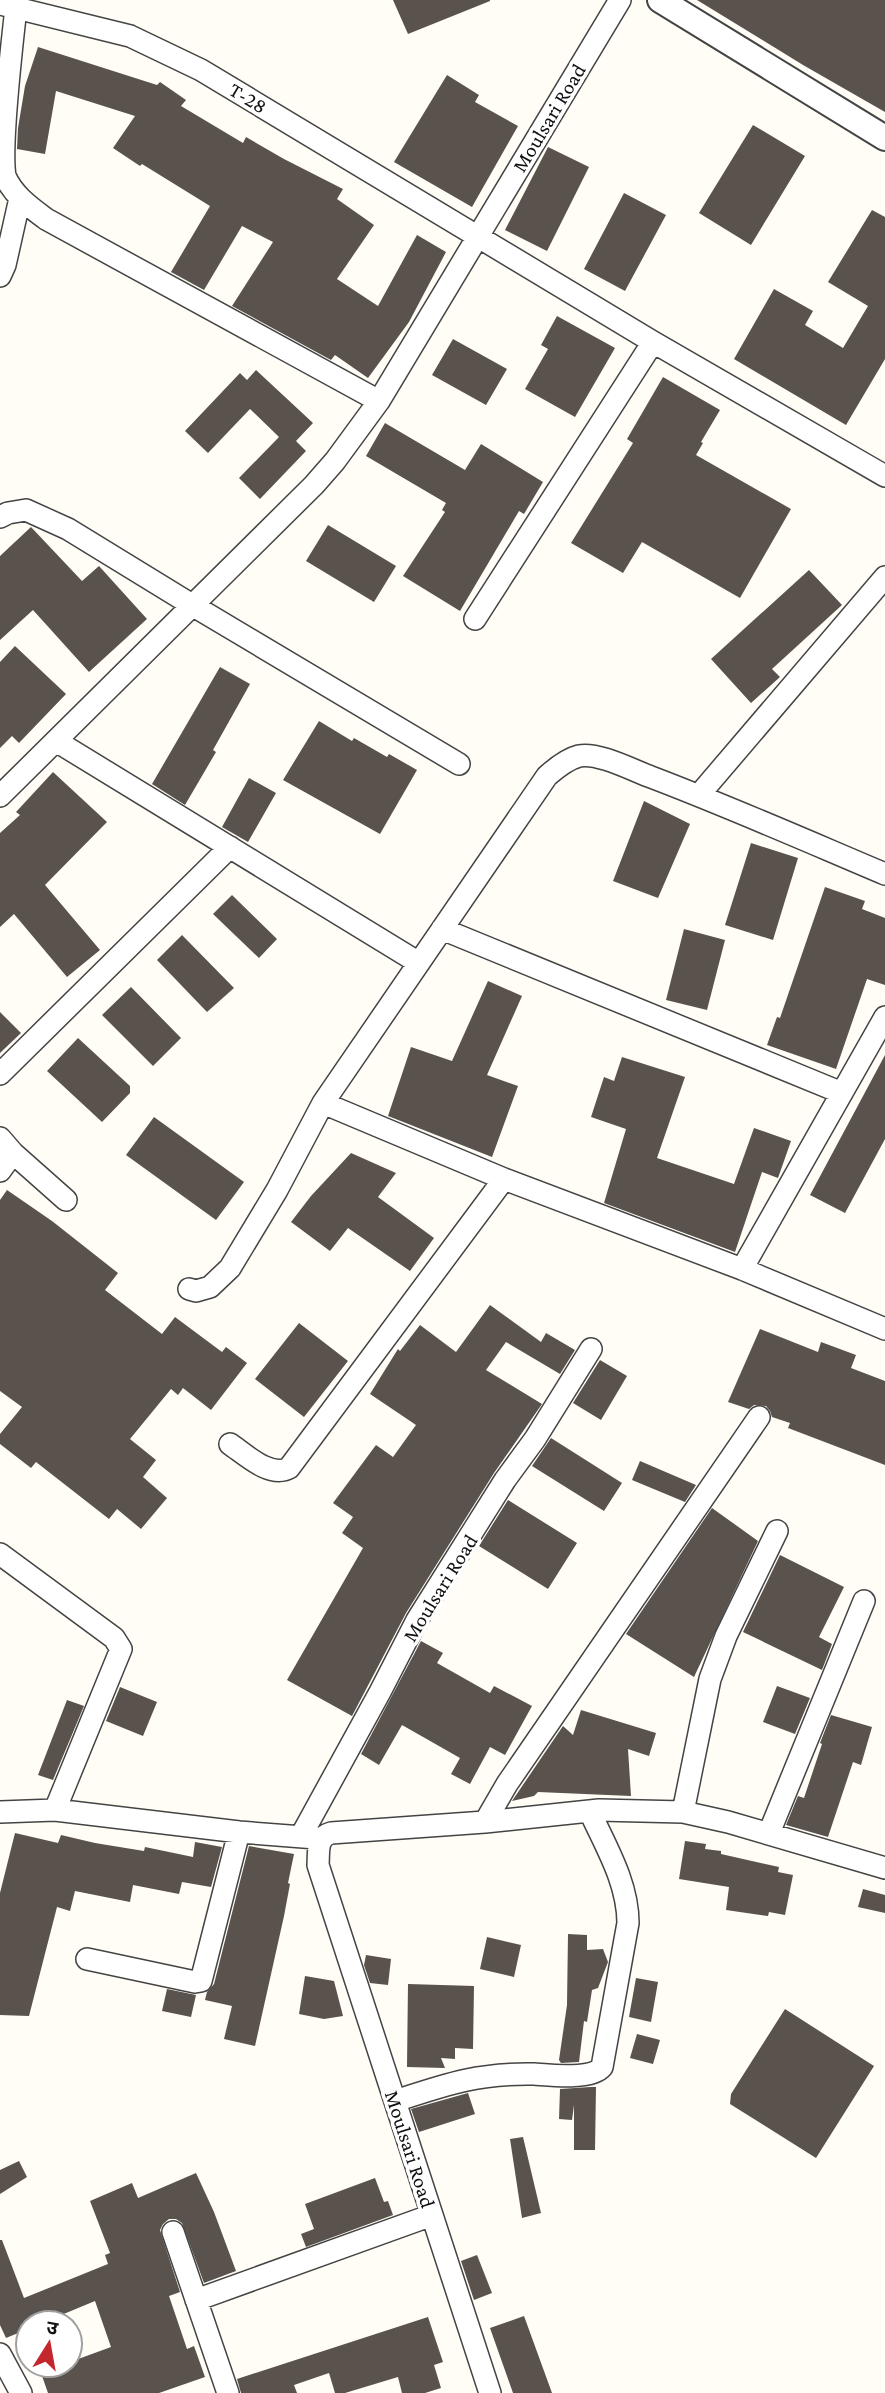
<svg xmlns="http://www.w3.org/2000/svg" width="885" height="2393" font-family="'Crimson Pro','Noto Sans Devanagari',serif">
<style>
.building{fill:#5a524d}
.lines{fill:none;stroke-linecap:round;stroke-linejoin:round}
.minor-casing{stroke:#444;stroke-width:24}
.tertiary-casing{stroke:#444;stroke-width:28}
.minor{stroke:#fff;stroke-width:21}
.tertiary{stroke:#fff;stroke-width:24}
.labels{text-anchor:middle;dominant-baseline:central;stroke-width:7;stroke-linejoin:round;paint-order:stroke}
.street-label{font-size:21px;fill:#111;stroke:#fff}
</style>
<rect width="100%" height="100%" fill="#fffdf5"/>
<path class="building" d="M393 0H490V1L408 34Z
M697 0H885V112L803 65Z
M38 47 157 85 160 82 186 100 181 106 243 143 246 137 284 159 343 189 337 199 374 225 337 279 378 306 417 235 446 252 409 322 368 378 335 355 331 360 232 306 273 242 242 226 204 290 171 272 210 206 142 164 140 166 113 148 135 116 56 91 45 154 17 149 18 128 25 86Z
M447 75 479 95 475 102 518 126 472 207 394 162Z
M753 125 805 156 751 245 699 213Z
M548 147 589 167 547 251 505 230Z
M624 193 666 215 625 291 584 269Z
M872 210 885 217V359L846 425 734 359 774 289 813 311 805 325 843 348 868 306 828 282Z
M557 316 615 348 575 417 525 389 548 349 541 345Z
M453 339 507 369 486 405 432 375Z
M256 370 313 423 296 441 306 451 260 499 239 478 279 437 250 409 208 453 185 431 240 373 247 380Z
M663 377 720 410 701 442 703 443 696 455 791 509 740 598 642 542 623 573 571 543 633 443 627 439Z
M385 423 465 470 481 444 543 482 524 514 519 511 460 611 403 576 445 512 442 510 446 503 366 456Z
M328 525 396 566 374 602 306 561Z
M31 527 82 581 99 566 147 619 89 672 33 610 0 640V556Z
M809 570 842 605 772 669 780 677 751 703 711 659Z
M15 646 66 694 19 743 12 736 0 748V662Z
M220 667 250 684 213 750 216 752 185 805 152 784Z
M319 721 352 741 354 738 387 757 389 754 417 770 380 834 283 780Z
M53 772 107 822 45 885 100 950 67 977 14 914 0 927V833L20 815 16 812Z
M249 778 276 793 248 842 222 827Z
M644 801 690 824 658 898 613 881Z
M751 843 798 858 773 940 725 925Z
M825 887 865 901 862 909 885 918V985L867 979 836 1069 767 1045 777 1017 780 1018Z
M232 895 277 939 259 958 213 914Z
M684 929 725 940 707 1010 666 1000Z
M182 935 234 988 207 1012 157 960Z
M488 981 522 996 487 1075 518 1086 492 1157 388 1116 411 1047 452 1061Z
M131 987 181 1038 153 1066 102 1015Z
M0 1012 21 1033 0 1053Z
M78 1038 130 1086V1093L102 1122 47 1071Z
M885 1055V1139L845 1213 810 1195Z
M622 1057 685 1077 657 1158 734 1184 754 1128 791 1141 778 1178 762 1172 735 1252 604 1203 626 1129 591 1117 604 1077 614 1081Z
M154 1117 244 1182 216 1220 126 1155Z
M351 1153 396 1173 378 1197 434 1238 410 1271 348 1228 330 1251 291 1222 311 1196Z
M7 1190 52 1221 118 1273 105 1290 162 1334 175 1317 222 1352 226 1347 247 1363 211 1410 183 1388 178 1395 171 1389 130 1439 156 1460 143 1477 167 1498 141 1529 117 1509 109 1519 36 1462 31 1468 0 1444V1434L22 1407 0 1391V1200Z
M490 1305 541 1342 546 1333 575 1350 560 1374 506 1342 486 1370 542 1404 494 1473 406 1613 352 1716 287 1680 363 1548 342 1533 353 1517 333 1503 376 1445 393 1457 416 1425 370 1394 398 1349 400 1351 420 1325 456 1352Z
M299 1323 348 1361 304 1417 255 1379Z
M760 1329 818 1352 821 1342 856 1355 851 1368 885 1381V1465L788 1428 790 1423 772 1417 770 1411 766 1406 754 1405 749 1409 728 1402Z
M600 1360 627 1376 601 1420 573 1403Z
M551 1438 622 1483 604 1511 532 1466Z
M640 1461 696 1485 685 1502 632 1480Z
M508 1500 577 1543 548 1589 479 1546Z
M712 1508 758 1541 694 1677 626 1634Z
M780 1555 844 1587 819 1637 832 1644 822 1670 743 1632Z
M421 1641 443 1653 437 1663 490 1693 494 1686 532 1706 505 1755 490 1747 470 1784 451 1774 460 1758 402 1725 379 1765 361 1754Z
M777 1686 810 1698 795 1734 763 1722Z
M120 1687 157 1702 143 1736 106 1721Z
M67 1700 84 1706 53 1780 38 1775Z
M581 1710 656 1733 649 1756 628 1749 631 1796 538 1792 534 1796 512 1801 563 1726 573 1735Z
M831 1715 872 1727 861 1765 853 1762 828 1837 786 1825 798 1796 804 1798 822 1744 820 1743Z
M15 1833 58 1843 61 1835 95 1843 144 1851 145 1847 193 1857 195 1842 222 1847 211 1887 182 1882 179 1894 133 1885 130 1902 75 1891 70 1911 57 1907 29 2016 0 2015V1893Z
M685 1841 706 1844 705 1849 721 1851V1854L779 1867 778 1872 793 1875 785 1915 769 1912 768 1916 726 1910 729 1887 679 1879Z
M249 1846 294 1854 288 1883 290 1884 284 1916 255 2046 224 2039 232 2006 205 2000 207 1992 214 1984Z
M863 1889 885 1895V1913L858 1907Z
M568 1934 587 1935V1950L603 1949 608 1962 598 1988 592 1990 587 2022 584 2021 579 2062 561 2063 559 2060 567 2005Z
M487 1937 521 1945 514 1977 480 1969Z
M366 1955 391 1959 388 1985 370 1983 364 1965Z
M305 1976 334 1981 343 2016 324 2019 299 2014Z
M636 1978 658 1982 651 2022 629 2017Z
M408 1984 474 1986 473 2049 455 2048V2059L441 2058 445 2068 407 2067Z
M167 1989 196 1995 191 2017 162 2011Z
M785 2009 874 2066 816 2158 730 2104 731 2094Z
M637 2034 660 2040 653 2064 630 2058Z
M590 2087H596L595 2150H574V2105L572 2120 559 2119 560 2089Z
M468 2093 475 2114 419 2132 411 2109Z
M523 2137 541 2213 522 2218 510 2139Z
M19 2161 27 2177 0 2194V2170Z
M196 2173 214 2212 236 2271 204 2283 182 2223 176 2219H169L163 2224 160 2230 180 2292 169 2296 187 2349 194 2346 205 2377 159 2393H48L41 2373 62 2365H70V2362L111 2347 95 2301 42 2323H28V2329L6 2338 0 2325V2240H2L24 2298 108 2264 105 2255 110 2253 90 2201 132 2183 138 2198Z
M375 2178 384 2202 388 2201 393 2215 306 2247 301 2234 314 2229 305 2204Z
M477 2255 492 2293 474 2300 461 2261Z
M524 2316 552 2393H513L490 2328Z
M428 2317 443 2362 434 2365 441 2388 425 2393H402L398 2377 345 2393H335L329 2373 294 2385 297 2393H241L237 2379Z"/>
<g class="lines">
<defs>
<path id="minor" d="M0 4 130 36 201 70 653 342 885 476
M16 8C12 43 0 148 5 176 13 195 30 207 46 219L379 401
M0 276 5 265 20 198
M0 517 8 513 26 510 68 529 192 605 459 764
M475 619 653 342
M56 741 419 963
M699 795 885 577
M0 796 314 485 335 461 379 401 620 0
M442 929 842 1093
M0 1074 230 847
M323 1103 504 1179 742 1269 885 1329
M0 1138 13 1153 66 1200
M0 1171 13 1153
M742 1269 885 1017
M189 1289 196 1291 210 1287 230 1268 277 1190 323 1103 547 776C556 768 567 759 579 756 598 752 632 770 651 777 730 807 807 841 885 874
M230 1444C246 1455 270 1478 289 1468L504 1179
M0 1554 114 1638 121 1649 55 1810
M0 1812 55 1810 239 1832 316 1838
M683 1812 710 1679 726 1636 777 1531
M485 1822 507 1784 759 1417
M769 1833 864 1601
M301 1836 380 1692 417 1620 505 1480 535 1439 591 1349
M87 1959 195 1982 201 1981 239 1832
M395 2101C447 2084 478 2073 534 2074 550 2075 591 2080 602 2067L628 1923C628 1883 606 1847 590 1812
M173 2232 228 2393
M196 2300 432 2215
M0 2354 21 2393
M490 2393 318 1865C319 1852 316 1837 331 1833L485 1822 599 1810 683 1812 728 1822 885 1868"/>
<path id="tertiary" d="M660 0 885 138"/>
</defs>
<use href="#minor" class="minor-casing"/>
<use href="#tertiary" class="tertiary-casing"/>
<use href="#minor" class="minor"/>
<use href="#tertiary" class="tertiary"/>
</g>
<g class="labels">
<g class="street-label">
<text transform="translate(248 98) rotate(31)">T-28</text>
<text transform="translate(549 118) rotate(-59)">Moulsari Road</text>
<text transform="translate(440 1588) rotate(-58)">Moulsari Road</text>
<text transform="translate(410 2149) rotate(72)">Moulsari Road</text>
</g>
</g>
<g transform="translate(49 2344) rotate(11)"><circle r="33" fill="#ffffff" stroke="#a0a0a0" stroke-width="2"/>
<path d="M0-5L12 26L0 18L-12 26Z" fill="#c4262e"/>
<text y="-10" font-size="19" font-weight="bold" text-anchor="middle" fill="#111111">उ</text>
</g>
</svg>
